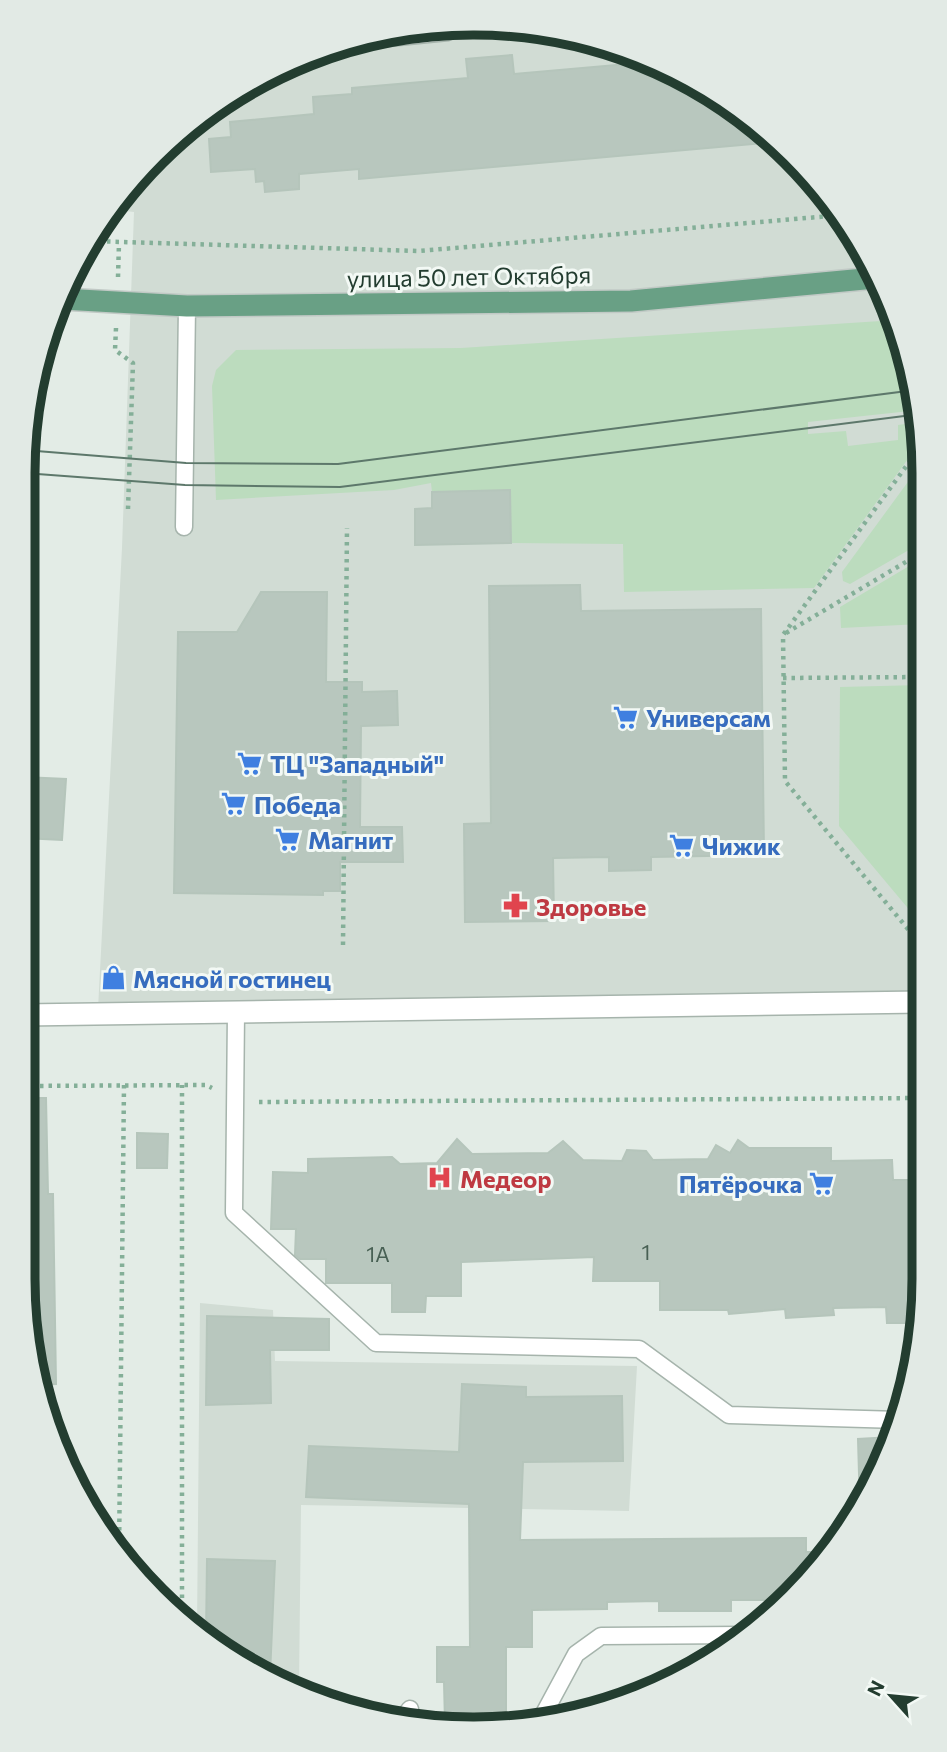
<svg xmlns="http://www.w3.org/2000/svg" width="947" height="1752" font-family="Commissioner,sans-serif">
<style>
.built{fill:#d1dcd4}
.green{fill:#bcdcbe}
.building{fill:#b8c7be;stroke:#b5c5bb;stroke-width:2}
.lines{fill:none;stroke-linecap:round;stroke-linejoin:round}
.service-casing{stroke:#a6b4ac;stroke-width:19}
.minor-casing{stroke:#a6b4ac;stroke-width:24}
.primary-casing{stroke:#c1c9c5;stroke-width:24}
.path{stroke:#84af98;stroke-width:4.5;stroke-dasharray:3.5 5;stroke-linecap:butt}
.service{stroke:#fff;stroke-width:16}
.minor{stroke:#fff;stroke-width:21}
.primary{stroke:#69a085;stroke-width:21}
.tram{stroke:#5d786b;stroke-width:2}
.labels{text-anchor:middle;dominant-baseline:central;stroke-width:6;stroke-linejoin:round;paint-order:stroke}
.number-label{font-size:21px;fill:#486054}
.street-label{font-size:24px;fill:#233d30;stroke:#f3f9f5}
.shop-label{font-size:24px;font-weight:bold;fill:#366cbe;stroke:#f3f9f5;text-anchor:start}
.health-label{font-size:24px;font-weight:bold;fill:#be3a42;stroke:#f3f9f5;text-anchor:start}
.rim{fill:none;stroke:#233d30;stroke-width:9}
</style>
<rect width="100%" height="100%" fill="#e3ece6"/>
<path class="built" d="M532 27 699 83 792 155 849 223 900 328 920 415 922 1006 98 1009 122 548 134 212 116 210 199 116 356 38Z
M200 1303 273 1310 275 1361 637 1366 629 1511 301 1505 299 1688 223 1654 197 1629Z"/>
<path class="green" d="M896 320 919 410 808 422V434L846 431 848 446 898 440V425L920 422 921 441 814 588 624 592 623 544 511 543 509 490 432 492 431 483 394 490 216 500 212 386 216 370 236 350 461 348Z
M921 464V543L850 584 843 581 842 572Z
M921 559V624L841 628 840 607Z
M921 685 922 925 839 826 840 687Z"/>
<path class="building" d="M512 55 514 74 639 63 699 83 776 142 359 179V169L299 174V189L265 192 264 181 256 182 255 169 211 172 209 139 231 137 230 122 314 114 313 97 352 94V88L468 78 466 59Z
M510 490 511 543 415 545V509L432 508V492Z
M580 585 581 611 761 609 764 855 651 857V870L609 871V857L553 858 554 921 465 922 464 824 491 823 489 586Z
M261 592H327L326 682H362V692L397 691 398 725 361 726 360 827H402L403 862H340V891H323V895L174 893 178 632H237Z
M23 777 66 779 62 840 23 838Z
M23 1098H46L48 1194H53L56 1384 40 1385 23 1278Z
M137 1133 168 1134 167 1168H137Z
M457 1139 472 1154 548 1153 563 1141 583 1160 622 1161 627 1150 646 1151 653 1160 708 1159 716 1145 730 1153 738 1140 749 1148H831V1161L892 1160 893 1180H923L921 1323H887L886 1307 833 1308 834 1315 786 1318 785 1309 729 1314 728 1310H660V1281H593L594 1257 461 1262V1296H426L425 1312H392V1283H326V1259H300L295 1255 296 1229H271L273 1172 308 1173V1159L392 1157 400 1164 437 1163Z
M207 1316 329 1319V1350H270L271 1403 206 1405Z
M462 1384 526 1387V1397L622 1396 623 1461 523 1462 520 1540 806 1538V1552H824L785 1600H731V1611H659V1601L607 1602V1609L532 1610V1647H506V1728L445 1723 444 1682H437V1647H470L469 1504 306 1497 309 1446 459 1452Z
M891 1437 864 1504 860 1509 858 1439Z
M207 1559 275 1561 270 1675 223 1654 206 1637Z"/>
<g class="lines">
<defs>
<path id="service" d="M348 42 448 32
M184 527 187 306
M236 1012 234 1213 376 1343 639 1349 729 1415 899 1420
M403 1718 410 1709
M541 1719 576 1654 601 1636 742 1635"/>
<path id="minor" d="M23 1015 922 1002"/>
<path id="primary" d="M62 299 187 306 631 301 875 278"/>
</defs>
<use href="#service" class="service-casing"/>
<use href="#minor" class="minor-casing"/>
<use href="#primary" class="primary-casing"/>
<path class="path" d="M90 241 419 251 842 215
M118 277 119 243
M116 328 115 350 133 363 128 509
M921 446 783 635 785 781 922 946
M786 633 921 553
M783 678 921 677
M343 945 347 528
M23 1086 206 1085 212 1088
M259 1102 923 1098
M119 1556 124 1085
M168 1602 182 1601
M182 1615V1085"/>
<use href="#service" class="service"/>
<use href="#minor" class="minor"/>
<use href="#primary" class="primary"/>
<path class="tram" d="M24 450 186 463 338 464 915 390
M24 473 185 485 340 487 920 414"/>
</g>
<defs>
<symbol id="supermarket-bare" viewBox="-9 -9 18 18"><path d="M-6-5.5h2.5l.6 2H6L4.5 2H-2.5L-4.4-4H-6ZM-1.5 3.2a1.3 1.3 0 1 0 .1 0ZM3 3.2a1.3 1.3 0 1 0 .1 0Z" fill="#3f7fe0" stroke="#f3f9f5" stroke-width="2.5" paint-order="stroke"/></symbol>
<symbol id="pharmacy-bare" viewBox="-9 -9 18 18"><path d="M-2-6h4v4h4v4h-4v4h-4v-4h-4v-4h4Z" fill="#e0444e" stroke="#f3f9f5" stroke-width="2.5" paint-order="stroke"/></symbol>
<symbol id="shop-bare" viewBox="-9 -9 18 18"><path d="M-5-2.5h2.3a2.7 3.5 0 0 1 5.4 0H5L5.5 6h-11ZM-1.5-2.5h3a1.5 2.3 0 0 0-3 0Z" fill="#3f7fe0" stroke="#f3f9f5" stroke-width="2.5" paint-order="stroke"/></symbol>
<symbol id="hospital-bare" viewBox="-9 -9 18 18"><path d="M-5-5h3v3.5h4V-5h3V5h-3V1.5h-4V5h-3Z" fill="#e0444e" stroke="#f3f9f5" stroke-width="2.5" paint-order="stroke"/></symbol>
</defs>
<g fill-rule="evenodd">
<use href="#supermarket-bare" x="608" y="700" width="35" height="35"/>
<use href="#supermarket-bare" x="232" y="746" width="35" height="35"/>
<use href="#supermarket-bare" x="216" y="786" width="35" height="35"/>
<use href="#supermarket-bare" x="270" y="822" width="35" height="35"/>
<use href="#supermarket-bare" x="664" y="828" width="35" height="35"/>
<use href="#pharmacy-bare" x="498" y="888" width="35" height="35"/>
<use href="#shop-bare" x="96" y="960" width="35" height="35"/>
<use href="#hospital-bare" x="422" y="1160" width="35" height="35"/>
<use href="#supermarket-bare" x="804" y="1166" width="35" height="35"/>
</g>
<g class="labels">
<g class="number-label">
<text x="646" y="1251">1</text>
<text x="378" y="1253">1А</text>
</g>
<g class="street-label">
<text transform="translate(469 276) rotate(-1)">улица 50 лет Октября</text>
</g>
<g class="shop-label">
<text x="646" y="717">Универсам</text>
<text x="270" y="763">ТЦ "Западный"</text>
<text x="254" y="804">Победа</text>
<text x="308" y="839">Магнит</text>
<text x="702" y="845">Чижик</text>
<text x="133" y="978">Мясной гостинец</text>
<text x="802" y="1183" text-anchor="end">Пятёрочка</text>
</g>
<g class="health-label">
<text x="536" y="906">Здоровье</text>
<text x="460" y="1178">Медеор</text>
</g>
</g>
<path d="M0 0H947V1752H0ZM473 35H474A438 438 0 0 1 912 473V1279A438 438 0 0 1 474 1717H473A438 438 0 0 1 35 1279V473A438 438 0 0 1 473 35Z" fill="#e2eae5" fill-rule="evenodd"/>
<path class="rim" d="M473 35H474A438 438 0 0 1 912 473V1279A438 438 0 0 1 474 1717H473A438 438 0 0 1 35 1279V473A438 438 0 0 1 473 35Z"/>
<g transform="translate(891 1696) rotate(297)" stroke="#f3f9f5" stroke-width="5" paint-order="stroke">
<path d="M0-5L12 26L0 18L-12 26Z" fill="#233d30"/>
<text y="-10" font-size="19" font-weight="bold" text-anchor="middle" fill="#233d30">N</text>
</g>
</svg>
